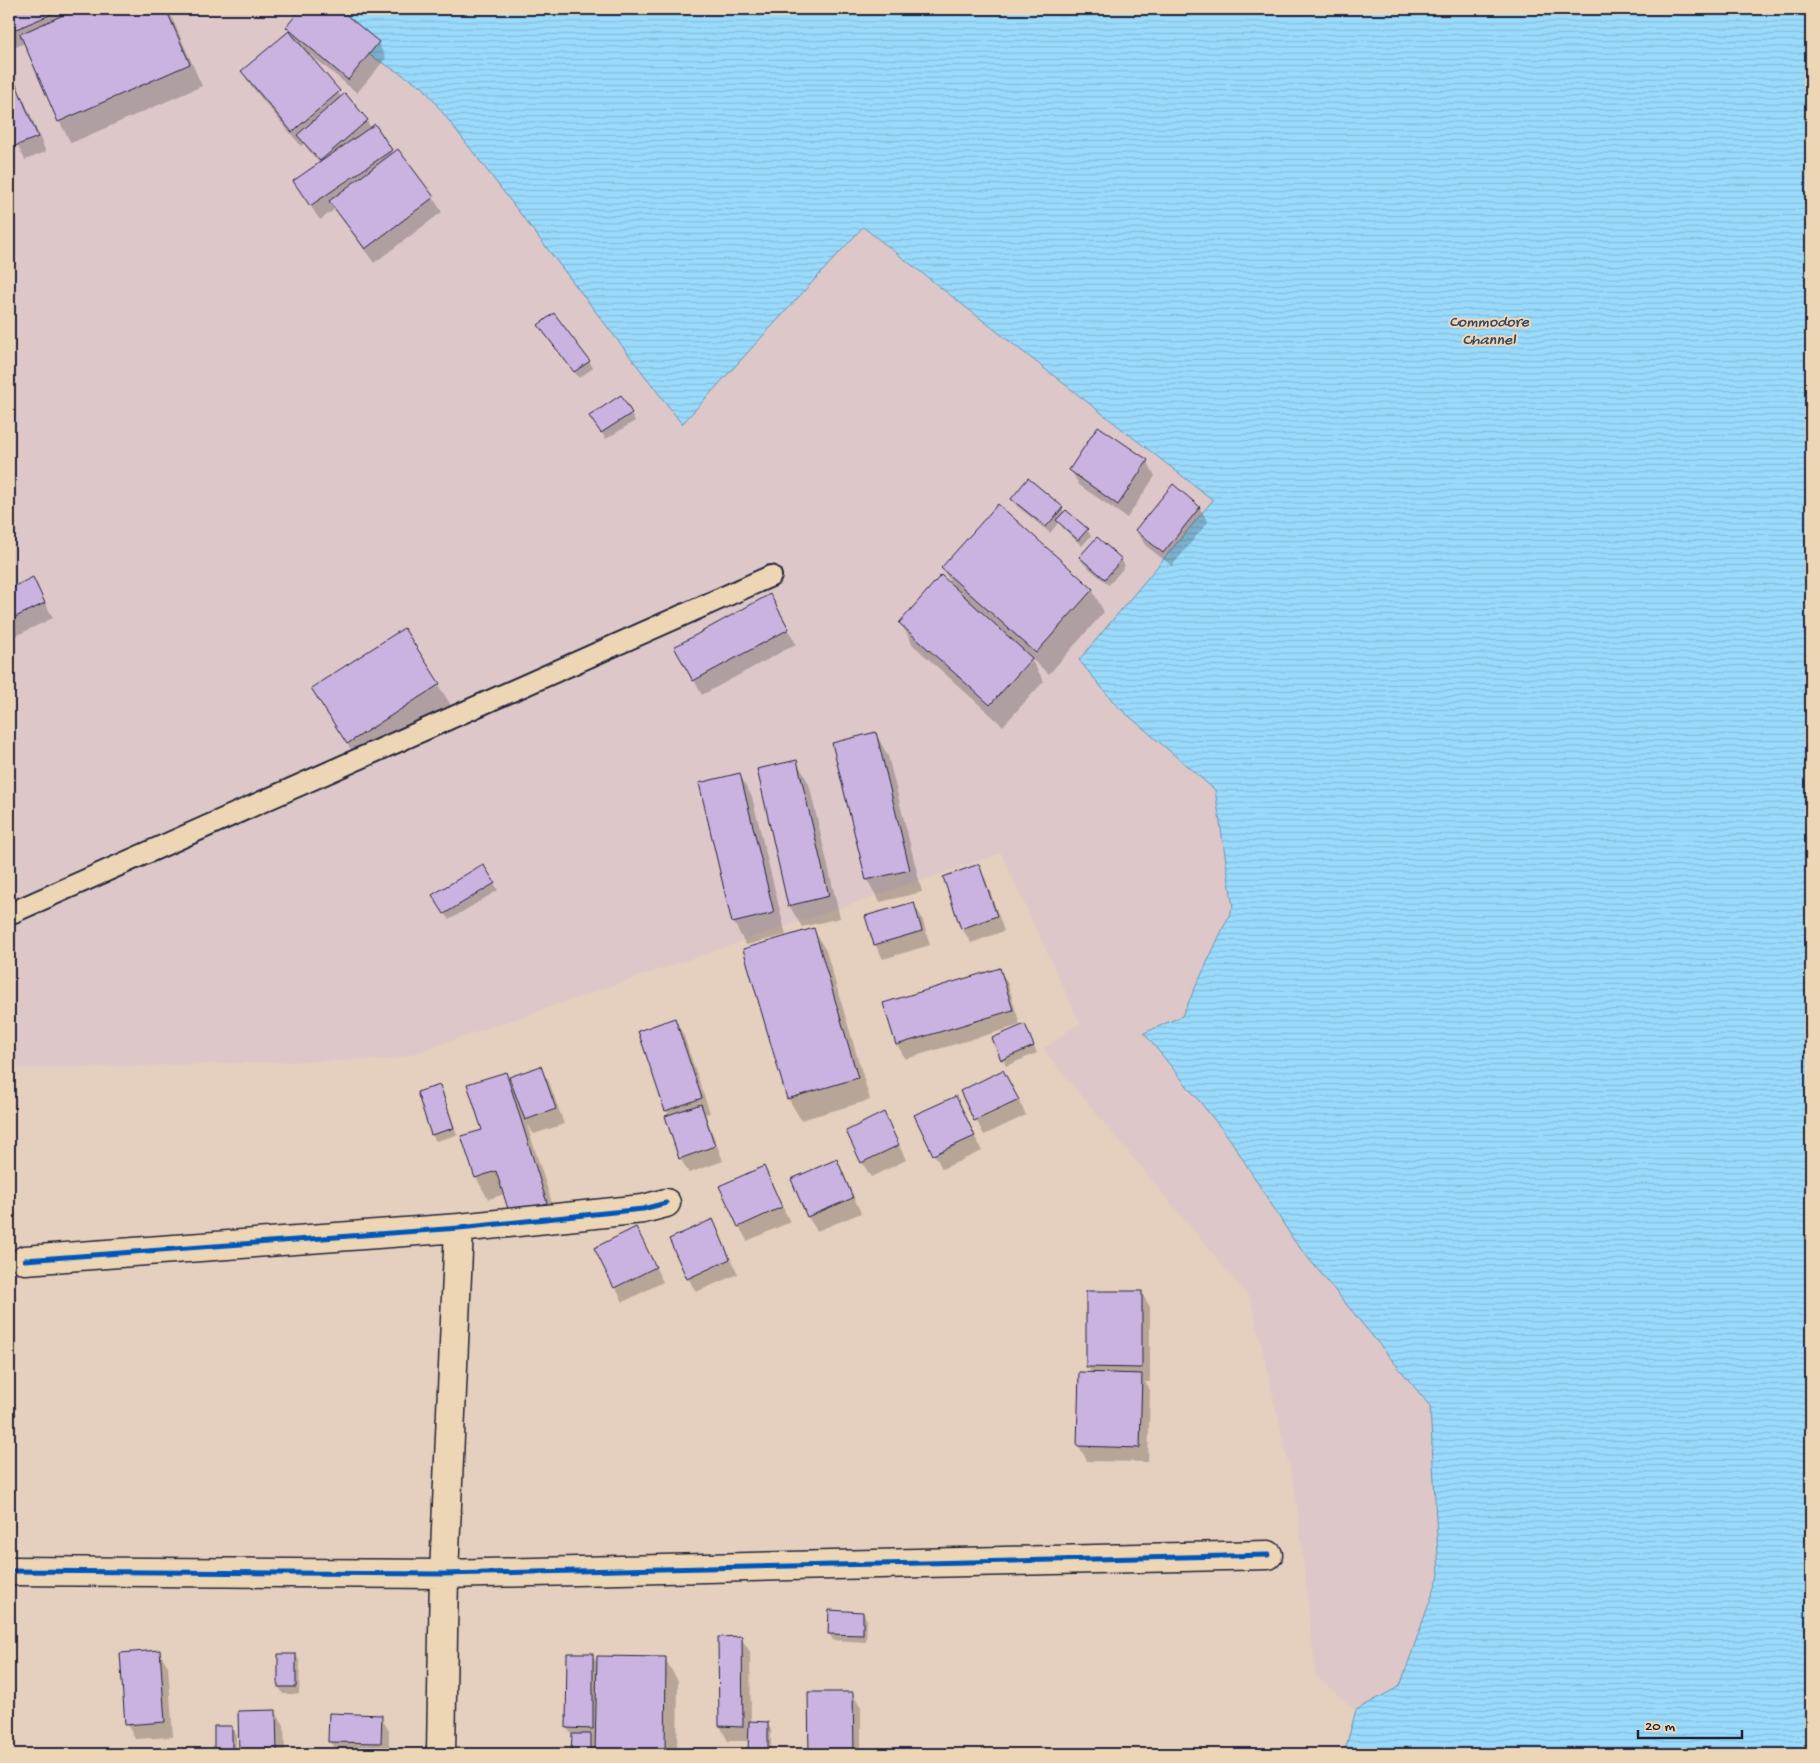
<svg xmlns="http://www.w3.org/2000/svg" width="1820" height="1763" font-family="'Gochi Hand',sans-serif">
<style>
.built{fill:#ddc7c8}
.water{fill:url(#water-rules);stroke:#6a91af}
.shadow{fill:#0003}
.building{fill:#cbb3e1;stroke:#22223b}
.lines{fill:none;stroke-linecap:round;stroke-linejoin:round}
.lane-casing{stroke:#22223b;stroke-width:24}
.street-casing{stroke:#22223b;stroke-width:31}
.lane{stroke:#ecd6b5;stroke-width:20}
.street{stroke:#ecd6b5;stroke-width:28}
.cycleway-casing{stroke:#ecd6b5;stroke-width:8}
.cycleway{stroke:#0057b8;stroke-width:5}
.labels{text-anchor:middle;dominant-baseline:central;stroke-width:4;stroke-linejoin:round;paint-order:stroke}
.water-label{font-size:16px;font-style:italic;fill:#3a4762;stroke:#ecd6b5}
</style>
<defs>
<pattern id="water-rules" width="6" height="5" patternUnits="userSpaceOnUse" patternTransform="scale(1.25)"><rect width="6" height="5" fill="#9adbfc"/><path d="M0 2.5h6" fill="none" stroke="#84bcd9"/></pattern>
</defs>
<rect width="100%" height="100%" fill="#e5cfbe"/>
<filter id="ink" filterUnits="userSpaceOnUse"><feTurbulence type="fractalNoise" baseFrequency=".02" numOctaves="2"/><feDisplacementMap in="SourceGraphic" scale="10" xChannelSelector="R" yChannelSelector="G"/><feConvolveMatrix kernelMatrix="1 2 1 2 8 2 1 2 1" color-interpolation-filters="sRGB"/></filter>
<g filter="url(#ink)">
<path class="built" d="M9 9H292L423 87 682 423 863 227 1213 500 1079 660 1116 705 1215 790 1233 907 1182 1016 1144 1033 1230 1139 1295 1242 1430 1405 1439 1575 1400 1686 1356 1710 1316 1676 1296 1495 1251 1299 1043 1049 1080 1023 1001 853 397 1059 9 1069Z"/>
<path class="water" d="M292 9H1811V1754H1344L1356 1710 1400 1686 1439 1575 1430 1406 1295 1242 1230 1139 1144 1033 1182 1016 1233 907 1215 790 1116 705 1079 660 1213 500 863 227 682 424 423 87Z"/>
<path class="shadow" d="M9 9H168L202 86 71 143 59 121 25 43 9 50Z
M303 9H337L378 43 386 58 357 93 305 50 304 51 342 98 367 121 371 129 375 126 393 154 398 150 433 198 442 212 374 263 335 209 320 220 303 195 320 164 304 144 301 146 251 86 242 71 290 31 287 27Z
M15 85 24 100 46 152 25 160 9 127V88Z
M543 332 589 361 593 368 579 378Z
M620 397 635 421 606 439 595 423Z
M1147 461 1155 476 1127 518 1079 485 1071 470Z
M1013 499 1062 508 1065 513 1087 530 1091 536 1082 546 1062 527 1059 522 1050 533 1017 506Z
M1199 507 1208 522 1172 566 1145 545 1137 530Z
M1080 557 1121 559 1125 566 1109 585 1084 564Z
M942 568 1092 590 1104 612 1049 674 1030 658 1044 681 1003 726 913 645 901 623 954 588Z
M33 579 53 618 9 639V590Z
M770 596 796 644 702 695 676 647Z
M404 630 452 707 361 765 325 710Z
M876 734 888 756 922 892 880 902 867 880Z
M797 762 809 784 840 918 802 927 789 905Z
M740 775 752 797 786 935 746 945 734 923Z
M483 865 498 890 449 920 434 896Z
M978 866 986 880 1004 931 971 943 962 928Z
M913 903 922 918 930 945 883 959 875 944Z
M813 929 826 951 870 1100 801 1120 788 1098Z
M1000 970 1008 984 1020 1025 905 1059 897 1044Z
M675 1020 683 1034 710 1113 705 1114 723 1161 689 1173 680 1158 669 1116 666 1110Z
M1025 1026 1037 1053 1006 1066 994 1038Z
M540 1067 549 1082 564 1124 534 1134 527 1125 559 1225 524 1237 511 1215 505 1194 488 1199 476 1177 483 1130 505 1073 508 1078Z
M439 1086 443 1093 457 1135 436 1141 432 1135Z
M1011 1086 1026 1115 984 1135 961 1091Z
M955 1097 982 1151 942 1169 916 1116Z
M884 1114 906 1160 871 1177 862 1162Z
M836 1161 844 1175 861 1213 817 1231 808 1217 793 1179Z
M763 1167 790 1222 747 1241 739 1226Z
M712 1221 738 1274 696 1292 688 1278Z
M636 1229 663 1282 623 1302 615 1287Z
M1087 1292H1141L1150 1307V1382H1145L1150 1390 1148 1462 1087 1461 1079 1446 1080 1374H1092L1088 1367Z
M863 1613 867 1620 866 1642 833 1640 829 1633Z
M741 1638 750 1652 751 1722 767 1723 771 1730V1754H750V1741H728L720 1726Z
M159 1652 168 1666 173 1737 135 1739 127 1724Z
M569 1654H592L598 1664 665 1659 678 1681 677 1754H573V1737L567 1728Z
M296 1655 300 1662 299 1694H283L279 1687Z
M809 1693H852L861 1708V1754H810Z
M275 1711 284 1725 285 1754H241L240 1712Z
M381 1717 389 1731V1754H337L330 1741Z
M215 1727H232L236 1734V1754H215Z"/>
<path class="building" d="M9 9H64L9 32Z
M77 9H166L190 64 58 122 20 34Z
M301 9H339L379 42 348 80 286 27Z
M289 31 340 91 292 132 241 71Z
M16 84 38 137 15 146 9 130V86Z
M345 93 368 120 320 161 297 135Z
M375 124 392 150 310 206 293 181Z
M398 149 434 197 365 249 329 201Z
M554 313 590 361 574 372 538 325Z
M621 395 632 413 601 433 589 416Z
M1098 426 1148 460 1118 505 1069 470Z
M1028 478 1063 507 1046 527 1011 499Z
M1173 484 1200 507 1163 553 1135 530Z
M998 504 1093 589 1036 653 941 568Z
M1066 510 1088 529 1078 540 1056 520Z
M1097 537 1122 559 1105 579 1079 557Z
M941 575 1032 658 990 705 899 623Z
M33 577 45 603 9 620V589Z
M770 594 789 629 693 681 674 647Z
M404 628 440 684 347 744 311 688Z
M876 732 910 870 866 880 832 743Z
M797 760 829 896 788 906 757 769Z
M740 773 774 913 732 923 699 783Z
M483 864 495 883 444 914 432 895Z
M979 864 997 916 961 929 943 877Z
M914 902 922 931 874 945 865 916Z
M814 928 858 1078 787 1099 743 949Z
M1000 968 1013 1010 896 1045 883 1003Z
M675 1018 702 1098 665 1111 638 1031Z
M1025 1024 1034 1046 1001 1060 992 1038Z
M541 1066 556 1109 525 1120 509 1077Z
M1003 1070 1019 1100 974 1121 960 1091Z
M506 1072 547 1203 510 1215 496 1171 475 1178 461 1136 482 1130 467 1084Z
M440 1085 454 1128 431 1135 417 1092Z
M956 1096 975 1136 933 1155 914 1115Z
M701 1104 715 1146 679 1159 665 1116Z
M884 1112 899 1145 861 1163 846 1131Z
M837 1159 853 1198 807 1217 791 1179Z
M764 1166 782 1207 738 1227 719 1186Z
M713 1219 730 1259 687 1279 669 1239Z
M636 1227 656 1267 614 1288 594 1248Z
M1086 1291H1142V1368L1086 1367Z
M1079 1372 1142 1374 1140 1448 1077 1446Z
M829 1610 863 1612V1635L828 1634Z
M742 1636 743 1727 719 1726 718 1637Z
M160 1650 165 1722 125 1725 120 1653Z
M567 1653H593V1729L566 1728Z
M278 1654H296V1687H278Z
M597 1656 666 1657 665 1754H595Z
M808 1692H853L854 1754H809Z
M276 1710 277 1754H239L238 1711Z
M329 1713 382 1715 381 1743 328 1742Z
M749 1721 768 1722V1754H748Z
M214 1726H232V1754H214Z
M572 1734H591V1754H571Z"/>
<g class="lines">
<defs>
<path id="lane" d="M9 914 771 576"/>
<path id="street" d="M25 1260 459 1228 643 1209 666 1203
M9 1571 444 1574 1268 1555
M441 1754 444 1574 459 1228"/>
</defs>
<use href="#lane" class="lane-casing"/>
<use href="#street" class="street-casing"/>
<use href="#lane" class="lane"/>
<use href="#street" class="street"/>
<defs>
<path id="cycleway" d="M25 1260 459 1228 643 1209 666 1203
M9 1571 444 1574 1268 1555"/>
</defs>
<use href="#cycleway" class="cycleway-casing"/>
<use href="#cycleway" class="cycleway"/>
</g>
</g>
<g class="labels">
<g class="water-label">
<text x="1489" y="323">Commodore<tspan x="1489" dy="18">Channel</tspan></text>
</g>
</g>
<rect width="1820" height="1763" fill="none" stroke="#ecd6b5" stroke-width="30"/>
<rect x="15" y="15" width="1790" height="1733" fill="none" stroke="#22223b" stroke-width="2" filter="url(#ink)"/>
<path d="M1638 1730v8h104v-8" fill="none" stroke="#22223b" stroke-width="2.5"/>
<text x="1645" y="1730" font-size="15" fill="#22223b" stroke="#ecd6b5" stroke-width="4" paint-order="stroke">20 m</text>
</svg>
